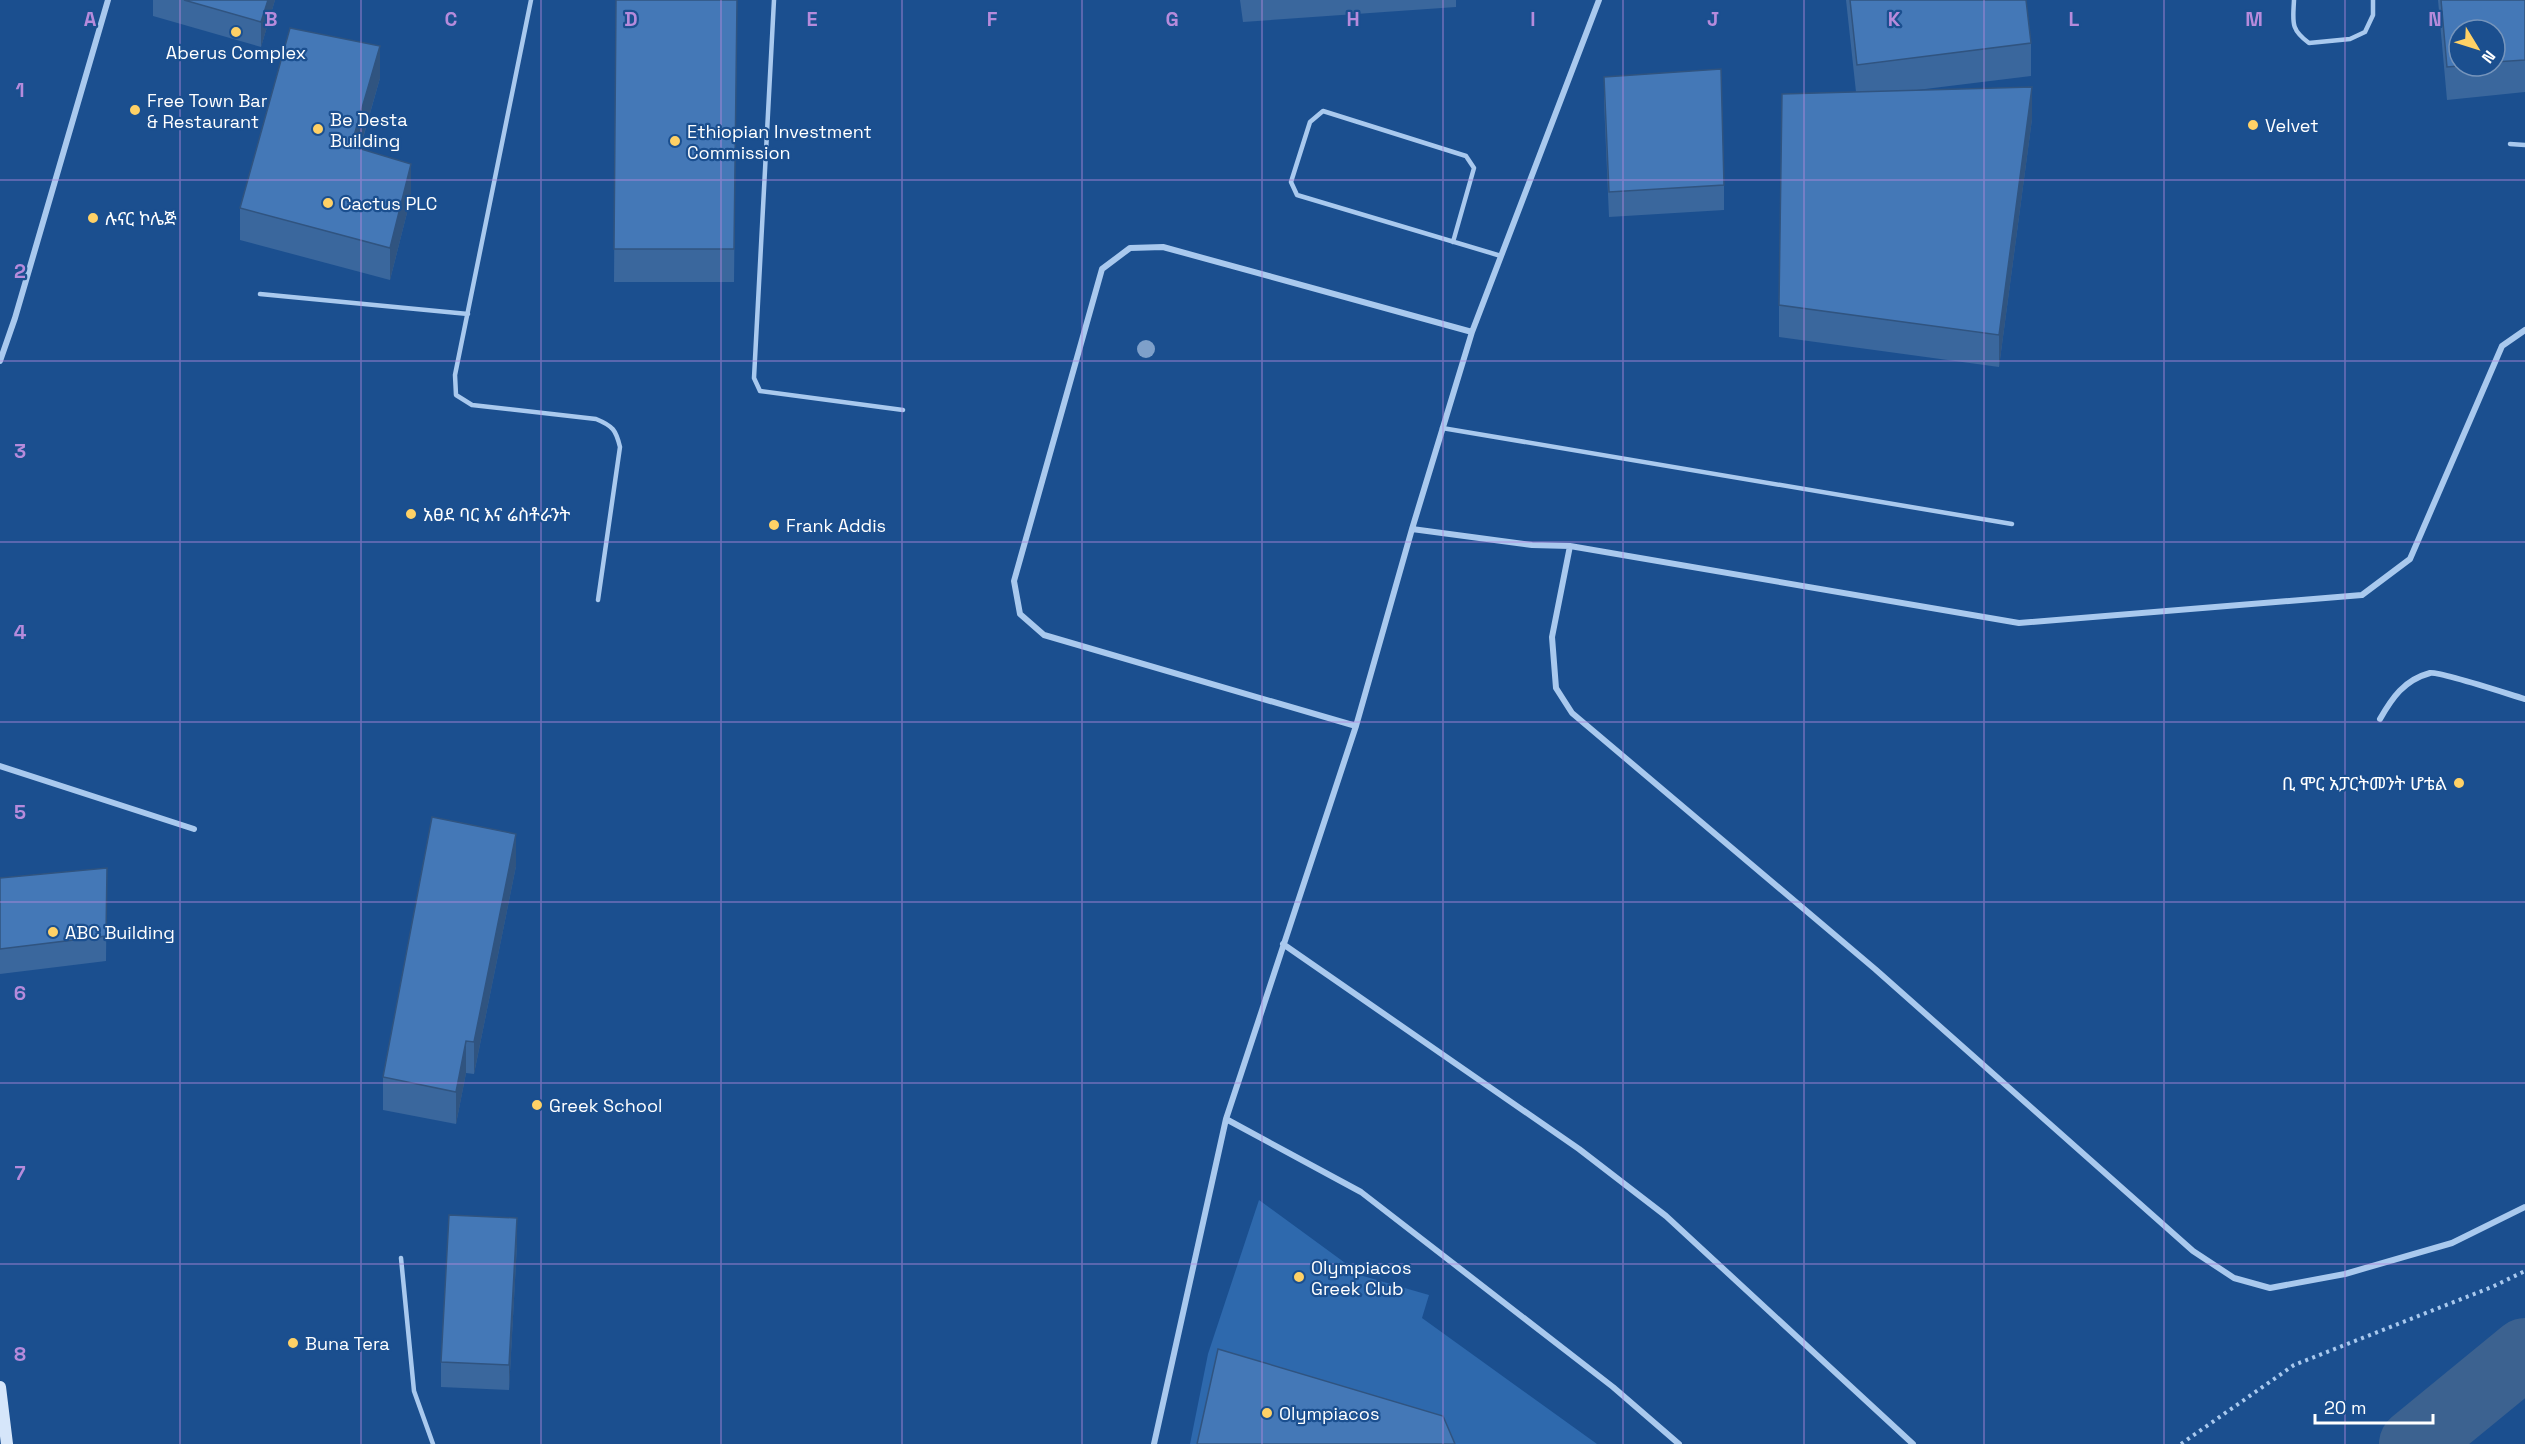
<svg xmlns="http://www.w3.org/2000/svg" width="2525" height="1444" font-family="'Space Grotesk','Noto Sans Ethiopic',sans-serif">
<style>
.green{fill:#2e69ad}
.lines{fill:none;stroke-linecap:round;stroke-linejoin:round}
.river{stroke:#3c6290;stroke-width:70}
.path{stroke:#a9c9ee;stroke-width:4;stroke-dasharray:3 4.5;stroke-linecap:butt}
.service{stroke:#a9c9ee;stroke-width:4.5}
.minor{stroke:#a9c9ee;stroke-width:6}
.secondary{stroke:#d6e6fa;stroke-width:12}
.tree{fill:#7ea0ca}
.wall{fill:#3a679d;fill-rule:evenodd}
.shaded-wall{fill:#305480}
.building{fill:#4478b7;stroke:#305480;stroke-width:1.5}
.grid{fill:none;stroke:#b68bdc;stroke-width:1.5;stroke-opacity:0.55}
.poi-dot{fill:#ffd166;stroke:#1b4f8f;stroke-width:2}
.labels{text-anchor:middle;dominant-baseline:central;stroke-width:4.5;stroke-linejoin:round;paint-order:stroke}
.poi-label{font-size:18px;fill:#fff;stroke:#1b4f8f;text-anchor:start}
.grid-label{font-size:20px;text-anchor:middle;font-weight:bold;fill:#b68bdc;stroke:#1b4f8f;stroke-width:4.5;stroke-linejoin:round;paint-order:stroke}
</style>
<rect width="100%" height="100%" fill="#1b4f8f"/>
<path class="green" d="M1259 1200 1363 1276 1429 1295 1422 1318 1597 1444H1190L1208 1354Z"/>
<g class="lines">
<path class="river" d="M2414 1444 2525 1353"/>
<path class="path" d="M2181 1444 2294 1365 2492 1287 2525 1271"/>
<path class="service" d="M531 0 455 375 456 395 472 405 596 419C613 426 616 430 620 447L598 600
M774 0 754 378 760 391 903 410
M2294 0C2293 22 2290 29 2309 43L2350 39 2365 32 2373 15V0
M2510 144 2525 145
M1453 242 1474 168 1466 156 1323 111 1310 122 1291 182 1297 195 1501 256
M260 294 468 314
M1442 428 2012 524
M401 1258 414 1391 433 1444"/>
<path class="minor" d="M0 361 15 318 108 0
M1412 529 1532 545 1570 546 1552 637 1556 688 1572 713 1875 969 2193 1251 2234 1278 2270 1288 2345 1274 2452 1243 2525 1207
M1570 546 2019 623 2362 595 2410 559 2502 346 2525 330
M2380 719C2392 698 2404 680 2430 673 2439 671 2511 695 2525 699
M1356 726 1044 635 1020 614 1014 581 1102 269 1130 248 1163 247 1472 332
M0 766 194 829
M1283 944 1579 1149 1666 1216 1913 1444
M1226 1119 1361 1192 1613 1387 1679 1444
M1154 1444 1226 1119 1356 726 1412 529 1472 332 1599 0"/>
<path class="secondary" d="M0 1387 7 1444"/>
</g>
<circle class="tree" cx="1146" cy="349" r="9"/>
<path class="wall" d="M153 0H275L261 47 153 16Z
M616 0H737L734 282H614Z
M1240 0H1456V7L1243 22Z
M1846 0H2026L2031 43V76L1917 90 2032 119 1999 367 1779 337V305L1856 92Z
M2438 0H2525V92L2447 100ZM2495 30V66H2459Z
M1604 77 1724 185V210L1609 217 1604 102Z
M380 78 360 149 411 197 390 280 240 240V208Z
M516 866 474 1074 466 1073 456 1124 383 1110V1077Z
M107 868 106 961 0 974V878Z
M517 1244 509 1390 441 1387V1362Z"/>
<path class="shaded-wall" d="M268 0H275L261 47V22Z
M380 46V78L351 179V146Z
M2032 87V119L1999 367V335Z
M411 164V197L390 280V248Z
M516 834V866L474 1074V1042Z
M466 1041V1073L456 1124V1092Z
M517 1218V1244L509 1390V1365Z"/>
<path class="building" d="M184 0H268L261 22Z
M616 0H737L734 249H614Z
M1850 0H2026L2031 43 1857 65Z
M2441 0H2525V60L2495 62V30H2459V66L2447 67Z
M290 28 380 46 351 146 411 164 390 248 240 208Z
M1721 69 1724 185 1609 192 1604 77Z
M2032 87 1999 335 1779 305 1782 94Z
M432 817 516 834 474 1042 466 1041 456 1092 383 1077Z
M107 868 106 936 0 949V878Z
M449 1215 517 1218 509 1365 441 1362Z
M1218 1349 1443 1416 1455 1444H1197Z"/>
<path class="grid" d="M180 0V1444M361 0V1444M541 0V1444M721 0V1444M902 0V1444M1082 0V1444M1262 0V1444M1443 0V1444M1623 0V1444M1804 0V1444M1984 0V1444M2164 0V1444M2345 0V1444M0 180H2525M0 361H2525M0 542H2525M0 722H2525M0 902H2525M0 1083H2525M0 1264H2525"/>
<g class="poi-dot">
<circle cx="236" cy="32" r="6"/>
<circle cx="135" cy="110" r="6"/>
<circle cx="2253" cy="125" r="6"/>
<circle cx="318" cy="129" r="6"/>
<circle cx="675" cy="141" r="6"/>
<circle cx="328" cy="203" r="6"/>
<circle cx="93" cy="218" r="6"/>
<circle cx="411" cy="514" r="6"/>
<circle cx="774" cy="525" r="6"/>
<circle cx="2459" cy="783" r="6"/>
<circle cx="53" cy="932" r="6"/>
<circle cx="537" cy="1105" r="6"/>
<circle cx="1299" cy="1277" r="6"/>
<circle cx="293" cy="1343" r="6"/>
<circle cx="1267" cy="1413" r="6"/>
</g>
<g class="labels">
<g class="poi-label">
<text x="236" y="52" text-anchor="middle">Aberus Complex</text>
<text x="147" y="100">Free Town Bar<tspan x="147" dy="21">&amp; Restaurant</tspan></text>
<text x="330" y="119">Be Desta<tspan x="330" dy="21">Building</tspan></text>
<text x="2265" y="125">Velvet</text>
<text x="687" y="131">Ethiopian Investment<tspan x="687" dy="21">Commission</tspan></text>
<text x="340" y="203">Cactus PLC</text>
<text x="105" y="218">ሉናር ኮሌጅ</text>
<text x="423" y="514">አፀደ ባር እና ሬስቶራንት</text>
<text x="786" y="525">Frank Addis</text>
<text x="2447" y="783" text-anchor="end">ቢ ሞር አፓርትመንት ሆቴል</text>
<text x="65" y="932">ABC Building</text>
<text x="549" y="1105">Greek School</text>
<text x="1311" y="1267">Olympiacos<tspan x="1311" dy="21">Greek Club</tspan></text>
<text x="305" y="1343">Buna Tera</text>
<text x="1279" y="1413">Olympiacos</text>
</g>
</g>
<g class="grid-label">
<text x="90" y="26">A</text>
<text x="271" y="26">B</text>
<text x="451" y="26">C</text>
<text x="631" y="26">D</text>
<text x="812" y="26">E</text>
<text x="992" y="26">F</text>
<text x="1172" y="26">G</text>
<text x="1353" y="26">H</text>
<text x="1533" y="26">I</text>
<text x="1713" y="26">J</text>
<text x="1894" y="26">K</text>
<text x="2074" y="26">L</text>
<text x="2254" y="26">M</text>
<text x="2435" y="26">N</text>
<text x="20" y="97">1</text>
<text x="20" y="278">2</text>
<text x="20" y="458">3</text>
<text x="20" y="639">4</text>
<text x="20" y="819">5</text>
<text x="20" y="1000">6</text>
<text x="20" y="1180">7</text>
<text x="20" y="1361">8</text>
</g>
<g transform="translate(2477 48) rotate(128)"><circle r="28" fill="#1b4f8f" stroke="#7695bc" stroke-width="1.5"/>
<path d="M0-4.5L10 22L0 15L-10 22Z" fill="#ffd166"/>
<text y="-9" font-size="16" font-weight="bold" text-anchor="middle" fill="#ffffff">N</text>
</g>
<path d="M2315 1414v9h118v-9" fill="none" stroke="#ffffff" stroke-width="3"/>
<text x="2324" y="1414" font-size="18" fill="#ffffff" stroke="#1b4f8f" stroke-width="4.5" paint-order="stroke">20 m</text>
</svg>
